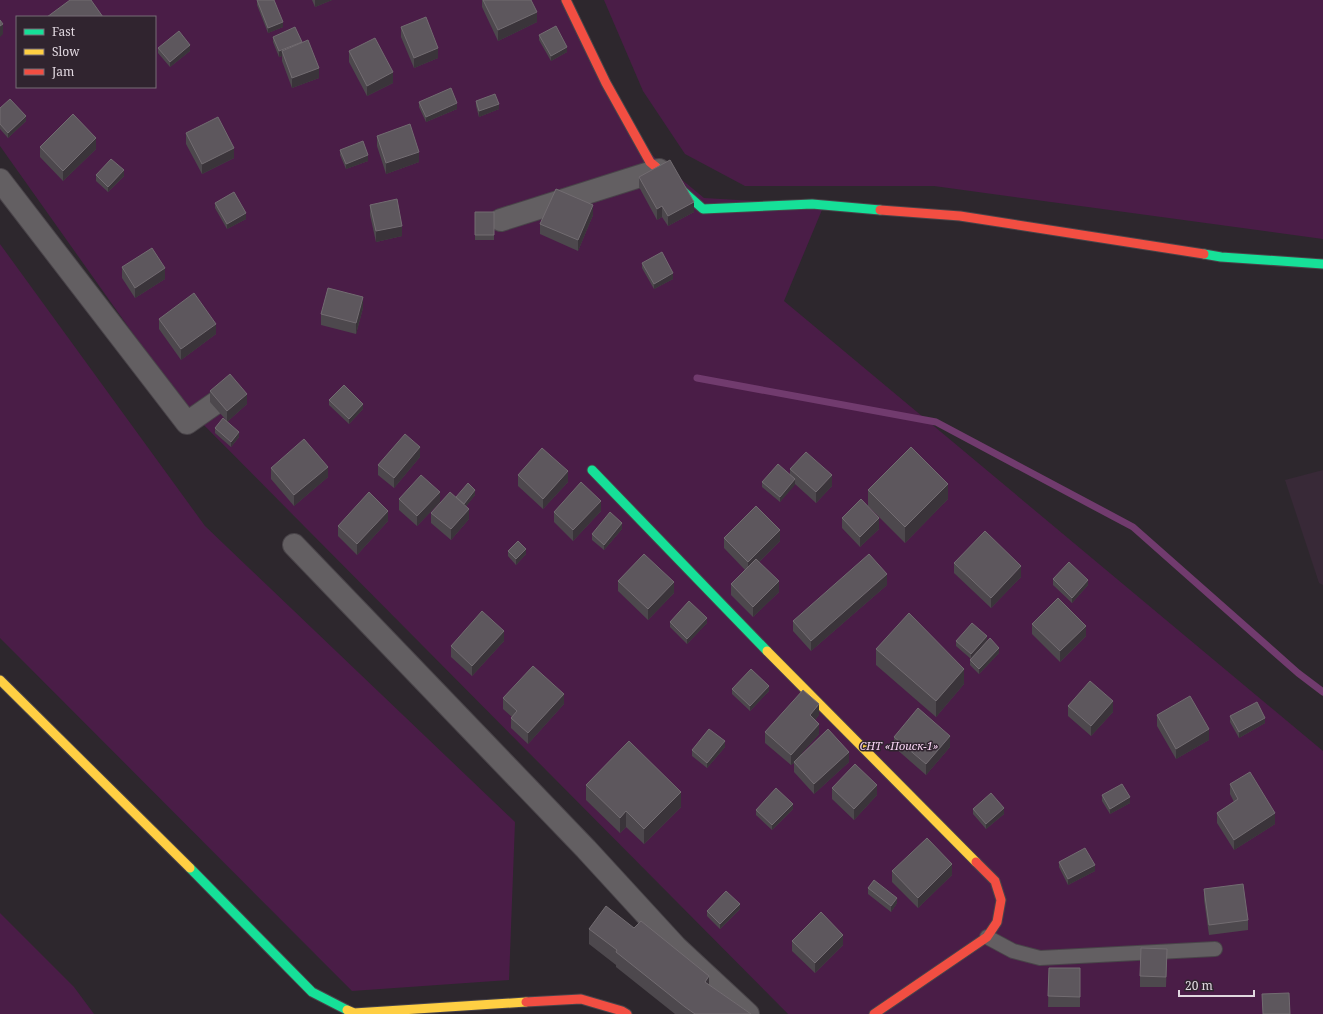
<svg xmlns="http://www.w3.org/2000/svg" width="1323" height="1014" font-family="'Noto Serif',serif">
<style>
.built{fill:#382937}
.green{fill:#4a1d47;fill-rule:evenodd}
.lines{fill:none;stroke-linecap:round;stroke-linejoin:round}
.stream{stroke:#713b6e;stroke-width:7}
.lane-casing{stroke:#494449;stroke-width:16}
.street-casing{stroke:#494449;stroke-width:24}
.fast-casing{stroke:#494449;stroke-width:11}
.slow-casing{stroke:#494449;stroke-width:11}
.jam-casing{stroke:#494449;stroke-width:11}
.lane{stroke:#635f62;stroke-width:14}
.street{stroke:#635f62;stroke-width:22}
.fast{stroke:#16e098;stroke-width:9}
.slow{stroke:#ffcf43;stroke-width:9}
.jam{stroke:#f24e42;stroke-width:9}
.wall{fill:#4d484d}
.shaded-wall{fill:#3a343a}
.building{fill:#5d575d;stroke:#726c71}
.labels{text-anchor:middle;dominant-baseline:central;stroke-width:3;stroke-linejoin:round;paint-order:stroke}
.park-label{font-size:11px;font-style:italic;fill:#f9d6f5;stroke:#30242f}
</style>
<rect width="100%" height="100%" fill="#2d272d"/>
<path class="built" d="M1323 470V585L1319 583 1285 480Z"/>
<path class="green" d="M0 0H560L652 155 704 198 824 205 784 301 1323 751V1014H788L183 404 0 146ZM17 17H155V87H17Z
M604 0H1323V239L934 186H745L685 154 643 91Z
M0 244 205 526 515 822 509 980 352 991 0 638Z
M0 913 74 987 94 1014H0Z"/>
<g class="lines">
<path class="stream" d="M697 378 936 422 1133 527 1298 673 1323 692"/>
<defs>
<path id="lane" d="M987 937 1013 951 1040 958 1215 949"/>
<path id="street" d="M0 180 187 423 217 402
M501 220 659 170
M294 545 586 849 676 947 748 1014"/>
<path id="fast" d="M656 167 703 209 812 204 880 210
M1204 254 1221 257 1323 264
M592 470 767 651
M190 868 312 992 347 1010"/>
<path id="slow" d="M767 651 976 862
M0 680 190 868
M347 1010 354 1013 526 1002"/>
<path id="jam" d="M566 0 606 83 650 162 656 167
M880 210 960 216 1204 254
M526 1002 581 999 622 1011 627 1014
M874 1014 987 937 997 922 1001 900 995 881 976 862"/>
</defs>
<use href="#lane" class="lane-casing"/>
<use href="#street" class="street-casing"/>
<use href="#fast" class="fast-casing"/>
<use href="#slow" class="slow-casing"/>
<use href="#jam" class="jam-casing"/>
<use href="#lane" class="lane"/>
<use href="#street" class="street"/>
<use href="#fast" class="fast"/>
<use href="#slow" class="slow"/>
<use href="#jam" class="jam"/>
</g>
<path class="wall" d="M257 0 283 27 268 33 257 5Z
M312 0H332L315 7Z
M482 0H531L537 22 498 41 482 7Z
M401 27 438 58 414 68 401 37Z
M539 35 567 52 551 61 539 40Z
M273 37 302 43 319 78 292 88 282 61V56L279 57 273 42Z
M158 48 190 51 170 67 158 53Z
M349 51 393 83 367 96 349 62Z
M476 101 499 109 479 117 476 106Z
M419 102 457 109 426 122 419 107Z
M0 108 26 121 8 138 0 129Z
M186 133 234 158 202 174 186 144Z
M377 136 419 162 386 174 377 146Z
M40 147 96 149 63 181 40 157Z
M340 150 368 161 346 169 340 155Z
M96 175 124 176 108 192 96 181Z
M639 177 694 212 668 226 662 217 657 220 639 187Z
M215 203 246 219 227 229 215 208Z
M370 205 402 236 376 242 370 215Z
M475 212H494V240H475Z
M593 215 578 251 540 234V224Z
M642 263 673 279 654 289 642 268Z
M122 267 165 279 135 298 122 278Z
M363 308 356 334 321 325V314Z
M159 319 216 334 181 360 159 329Z
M210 391 247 404 227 422 239 437 231 447 215 433V428L226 420 210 402Z
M329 400 363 409 349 424 329 405Z
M420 457 394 488 378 475V465Z
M271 468 328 477 294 506 271 479Z
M790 469 832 486 816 503 795 484 780 502 762 487V482L790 475Z
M518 475 568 482 543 509 518 486Z
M868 490 948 499 905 543 868 506Z
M475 495 466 506 469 519 451 540 431 523V513L456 497Z
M399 499 440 502 417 526 399 510Z
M601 511 573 541 554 522V512Z
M842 518 879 529 860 547 842 528Z
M388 521 357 555 338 536V526Z
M622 529 604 550 592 540V534Z
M724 538 780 541 759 562 779 592 753 617 731 595V584L745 570 724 548Z
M508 551 526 554 516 565 508 556Z
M954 563 1021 577 991 608 954 573Z
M1053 579 1088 585 1072 603 1053 585Z
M618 581 674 593 648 620 618 591Z
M887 585 811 651 793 631V621Z
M670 622 707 623 687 644 670 627Z
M1032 624 1086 636 1060 662 1032 634Z
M504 641 472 676 451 657V646Z
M956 641H987L978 651 999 653 979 674 970 665V660L971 659 956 646Z
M876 649 964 684 936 717 876 665Z
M732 689 769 691 750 711 732 694Z
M503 698 564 704 528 744 511 728V718L512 717 503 709Z
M1068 706 1113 712 1091 736 1068 716Z
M819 715 815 720 819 734 801 754 849 762 814 794 794 772V763L791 765 765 743V732Z
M1157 715 1209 740 1176 759 1157 726Z
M1230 716 1265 723 1239 738 1230 722Z
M894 737 950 747 926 775 894 747Z
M725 747 707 768 692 756V750Z
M1230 784 1275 824 1234 850 1217 823V813L1234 802 1230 794Z
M586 785 681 807 644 844 626 827 620 833 586 800Z
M832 788 877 795 854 820 832 799Z
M1102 795 1130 803 1110 814 1102 801Z
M793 809 772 830 756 815V810Z
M973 809 1004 814 986 829 973 814Z
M1059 862 1095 871 1068 885 1059 867Z
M892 871 952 875 918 908 892 882Z
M868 888 897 903 891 912 868 894Z
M1204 889 1248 920V930L1209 935 1204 900Z
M740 909 720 929 707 916V911Z
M589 929 709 985 751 1014H675L616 967V965L589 944Z
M792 941 843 945 815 973 792 951Z
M1167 959 1166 987H1140V976Z
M1049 968H1080V1007H1048Z"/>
<path class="shaded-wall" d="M315 0H332L315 7Z
M537 12V22L498 41V30Z
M283 22V27L268 33V28Z
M3 24V34L0 37V26Z
M302 42V47L282 51V56L279 57V51Z
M190 45V51L170 67V62Z
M567 47V52L551 61V56Z
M438 48V58L414 68V58Z
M319 68V78L292 88V78Z
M393 72V83L367 96V86Z
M457 103V109L426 122V117Z
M499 104V109L479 117V111Z
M26 116V121L8 138V133Z
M96 138V149L63 181V171Z
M234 148V158L202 174V164Z
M419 152V162L386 174V163Z
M368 155V161L346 169V164Z
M124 170V176L108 192V187Z
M694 202V212L668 226V216Z
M593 205V215L578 251V240Z
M662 206V217L657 220V209Z
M246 213V219L227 229V224Z
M402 226V236L376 242V231Z
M165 268V279L135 298V288Z
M673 273V279L654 289V284Z
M363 297V308L356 334V323Z
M216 324V334L181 360V349Z
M247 394V404L227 422V411Z
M363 404V409L349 424V419Z
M239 432V437L231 447V442Z
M420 447V457L394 488V478Z
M328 467V477L294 506V495Z
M568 471V482L543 509V499Z
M832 475V486L816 503V492Z
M795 479V485L780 502V497Z
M948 484V499L905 543V527Z
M475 490V495L464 509V504Z
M440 492V502L417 526V516Z
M601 501V511L573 541V530Z
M469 509V519L451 540V529Z
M388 511V521L357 555V544Z
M879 518V529L860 547V537Z
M622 523V529L604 550V545Z
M780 530V541L748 573V562Z
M526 549V554L516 565V559Z
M1021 566V577L991 608V598Z
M887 574V585L811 651V641Z
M1088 580V585L1072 603V598Z
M779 581V592L753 617V607Z
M674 582V593L648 620V609Z
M707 618V623L687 644V639Z
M1086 626V636L1060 662V651Z
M504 631V641L472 676V666Z
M987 636V641L971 659V654Z
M999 648V653L979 674V669Z
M964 669V684L936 717V701Z
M769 686V691L750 711V706Z
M564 694V704L528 744V733Z
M1113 701V712L1091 736V726Z
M819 704V715L810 726V715Z
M1265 718V723L1239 738V732Z
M819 724V734L794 762V763L791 765V755Z
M1209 729V740L1176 759V749Z
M950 736V747L926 775V764Z
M725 741V747L707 768V763Z
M849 752V762L814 794V784Z
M877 785V795L854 820V809Z
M681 792V807L644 844V829Z
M1130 797V803L1110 814V809Z
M793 804V809L772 830V825Z
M1004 808V814L986 829V824Z
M626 811V827L620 833V818Z
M1275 813V824L1234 850V840Z
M952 864V875L918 908V898Z
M1095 865V871L1068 885V879Z
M897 898V903L891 912V906Z
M740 904V909L720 929V924Z
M843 935V945L815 973V963Z
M709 976V991L705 982Z"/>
<path class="building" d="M70 0H91L103 17H47Z
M257 0H274L283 22 268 28Z
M483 0H531L537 12 498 30Z
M426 17 438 48 414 58 401 27Z
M0 20 3 24 0 26Z
M556 26 567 47 551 56 539 35Z
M295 27 302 42 279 51 273 37Z
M179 31 190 45 170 62 158 48Z
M375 38 393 72 367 86 349 51Z
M308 40 319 68 292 78 282 51Z
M451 88 457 103 426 117 419 102Z
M495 94 499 104 479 111 476 101Z
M10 99 26 116 8 133 0 124V108Z
M73 114 96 138 63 171 40 147Z
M218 117 234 148 202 164 186 133Z
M410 124 419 152 386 163 377 136Z
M363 141 368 155 346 164 340 150Z
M111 159 124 170 108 187 96 175Z
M670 160 694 202 668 216 662 206 657 209 639 177Z
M556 189 593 205 578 240 540 224Z
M234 192 246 213 227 224 215 203Z
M397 199 402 226 376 231 370 205Z
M475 212H494V235H475Z
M152 248 165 268 135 288 122 267Z
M662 252 673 273 654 284 642 263Z
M328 288 363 297 356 323 321 314Z
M194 293 216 324 181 349 159 319Z
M230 374 247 394 227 411 210 391Z
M344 385 363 404 349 419 329 400Z
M223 418 239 432 231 442 215 428Z
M405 434 420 447 394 478 378 465Z
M304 439 328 467 294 495 271 468Z
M911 447 948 484 905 527 868 490Z
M542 448 568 471 543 499 518 475Z
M806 452 832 475 816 492 790 469Z
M778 464 795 479 780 497 762 482Z
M421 475 440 492 417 516 399 499Z
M581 482 601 501 573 530 554 512Z
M468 483 475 490 464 504 456 497Z
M369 492 388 511 357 544 338 526Z
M450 492 469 509 451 529 431 513Z
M861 499 879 518 860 537 842 518Z
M756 506 780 530 748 562 724 538Z
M610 512 622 523 604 545 592 534Z
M985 531 1021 566 991 598 954 563Z
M518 541 526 549 516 559 508 551Z
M644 554 674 582 648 609 618 581Z
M869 554 887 574 811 641 793 621Z
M756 559 779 581 753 607 731 584Z
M1069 562 1088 580 1072 598 1053 579Z
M1058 598 1086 626 1060 651 1032 624Z
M689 601 707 618 687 639 670 622Z
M482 611 504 631 472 666 451 646Z
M909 613 964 669 936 701 876 649Z
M972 623 987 636 971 654 956 641Z
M990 638 999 648 979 669 970 660Z
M533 666 564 694 528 733 511 718 517 711 503 698Z
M751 669 769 686 750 706 732 689Z
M1090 681 1113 701 1091 726 1068 706Z
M803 690 819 704 810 715 819 724 791 755 765 732Z
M1190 696 1209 729 1176 749 1157 715Z
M1257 702 1265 718 1239 732 1230 716Z
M918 708 950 736 926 764 894 737Z
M709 729 725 741 707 763 692 750Z
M828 729 849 752 814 784 794 762Z
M629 741 681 792 644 829 626 811 620 818 586 785Z
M855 764 877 785 854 809 832 788Z
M1250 772 1275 813 1234 840 1217 813 1238 799 1230 784Z
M1122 784 1130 797 1110 809 1102 795Z
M776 788 793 804 772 825 756 810Z
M991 793 1004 808 986 824 973 809Z
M927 838 952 864 918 898 892 871Z
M1085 848 1095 865 1068 879 1059 862Z
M874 880 897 898 891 906 868 888Z
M1243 884 1248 920 1209 925 1204 889Z
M726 891 740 904 720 924 707 911Z
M606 906 634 928 641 921 709 976 705 982 751 1014H695L685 1007 616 952 617 950 589 929Z
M821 912 843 935 815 963 792 941Z
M1141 948 1167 949 1166 977 1140 976Z
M1049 968H1080V997L1048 996Z
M1289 993 1290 1014H1263L1262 994Z"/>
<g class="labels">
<g class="park-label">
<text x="899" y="745">СНТ «Поиск-1»</text>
</g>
</g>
<rect x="16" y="16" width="140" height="72" fill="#30242f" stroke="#776c76"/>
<rect x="24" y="29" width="20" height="6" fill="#16e098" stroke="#776c76"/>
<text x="52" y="36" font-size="12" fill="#e1d8e0">Fast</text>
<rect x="24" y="49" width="20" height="6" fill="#ffcf43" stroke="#776c76"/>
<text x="52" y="56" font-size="12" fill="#e1d8e0">Slow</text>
<rect x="24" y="69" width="20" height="6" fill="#f24e42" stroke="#776c76"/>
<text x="52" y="76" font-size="12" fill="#e1d8e0">Jam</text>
<path d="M1179 990v6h75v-6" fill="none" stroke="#e1d8e0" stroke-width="2"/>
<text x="1185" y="990" font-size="12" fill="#e1d8e0" stroke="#30242f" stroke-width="3" paint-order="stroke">20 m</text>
</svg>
